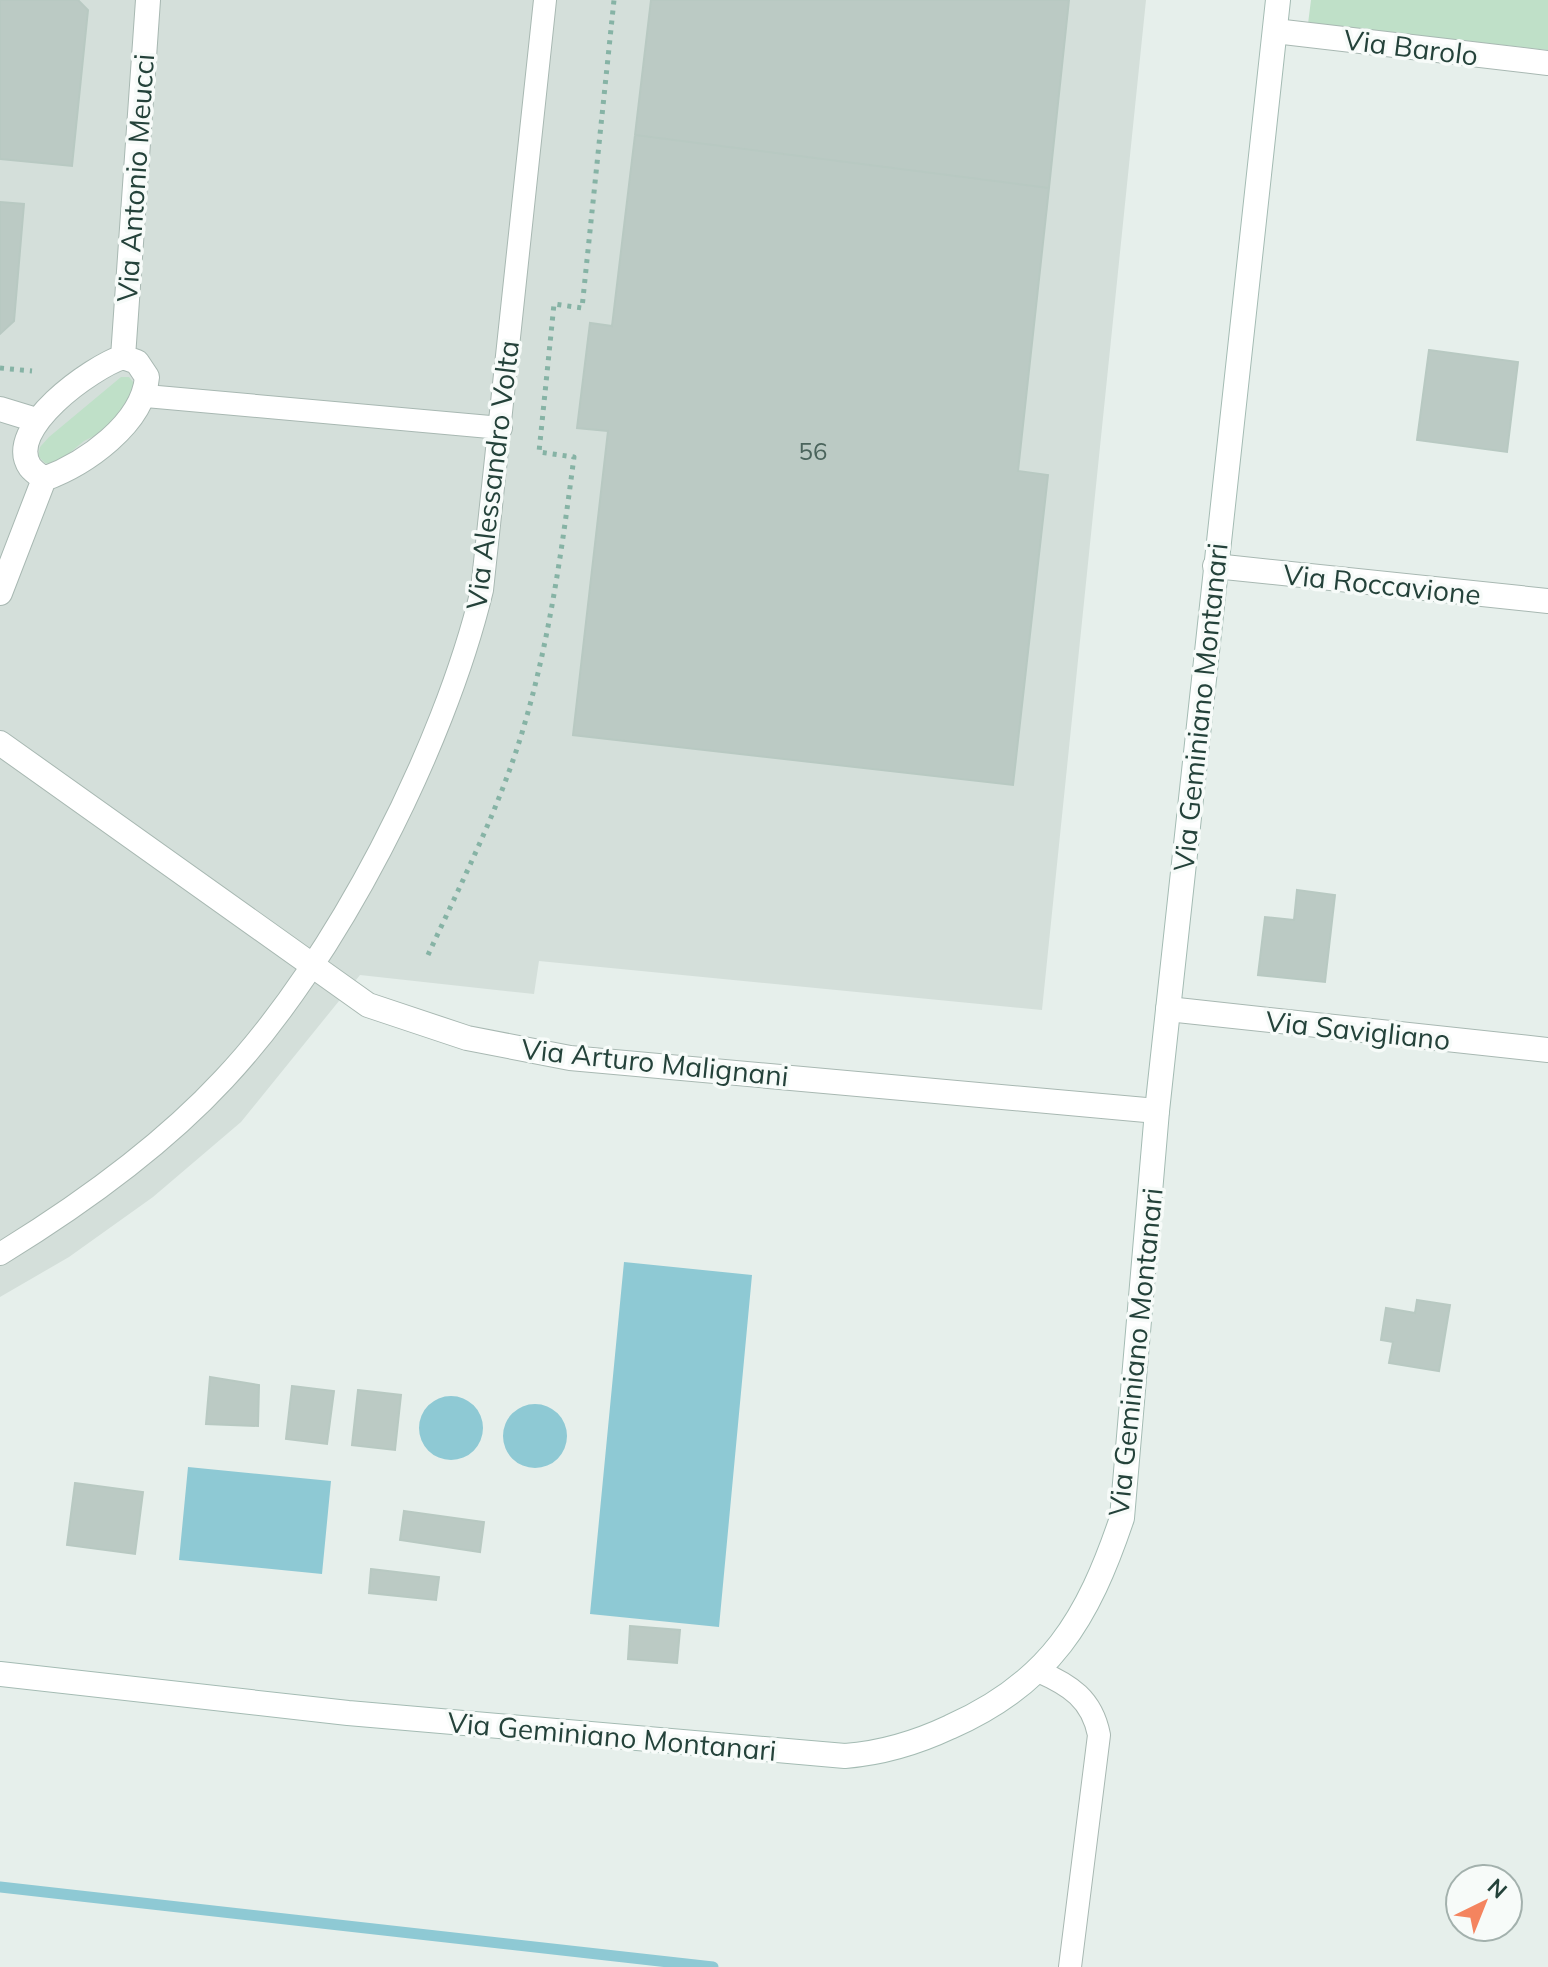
<svg xmlns="http://www.w3.org/2000/svg" width="1548" height="1967" font-family="Mulish,sans-serif">
<style>
.built{fill:#d4dfda}
.green{fill:#bfe0c8}
.water{fill:#8ec9d4}
.lines{fill:none;stroke-linecap:round;stroke-linejoin:round}
.stream{stroke:#8ec9d4;stroke-width:11}
.building{fill:#bbcac4;stroke:#b8c9c2;stroke-width:2}
.lane-casing{stroke:#a8b8b2;stroke-width:24}
.street-casing{stroke:#a8b8b2;stroke-width:26}
.secondary-casing{stroke:#a4bbb3;stroke-width:26}
.path{stroke:#86b3a5;stroke-width:5;stroke-dasharray:4 6;stroke-linecap:butt}
.lane{stroke:#fff;stroke-width:22}
.street{stroke:#fff;stroke-width:24}
.secondary{stroke:#fff;stroke-width:24}
.labels{text-anchor:middle;dominant-baseline:central;stroke-width:7;stroke-linejoin:round;paint-order:stroke}
.number-label{font-size:24px;fill:#4a645c}
.street-label{font-size:28px;fill:#24423a;stroke:#f7fbf9}
</style>
<rect width="100%" height="100%" fill="#e6efeb"/>
<path class="built" d="M0 0H1146L1042 1010 539 961 534 994 360 975 241 1122 153 1197 69 1257 0 1297Z"/>
<path class="green" d="M1311 0H1548V50L1308 24Z
M121 377H129L138 388 112 427 84 441 55 465 45 463 38 456 40 447 49 437Z"/>
<path class="water" d="M624 1262 752 1275 719 1627 590 1614Z
M419 1428a32 32 0 1 1 64 0a32 32 0 1 1-64 0Z
M503 1436a32 32 0 1 1 64 0a32 32 0 1 1-64 0Z
M188 1467 331 1481 322 1574 179 1560Z"/>
<g class="lines">
<path class="stream" d="M0 1887 713 1967"/>
</g>
<path class="building" d="M0 0H78L88 10 72 166 0 159Z
M651 0H1069L1049 188 635 135Z
M635 135 1049 188 1018 471 1048 475 1013 785 573 735 608 431 577 428 590 323 612 326Z
M0 202 24 204 14 321 0 334Z
M1429 350 1518 362 1507 452 1417 440Z
M1297 890 1335 895 1325 982 1258 975 1265 917 1294 920Z
M1417 1300 1450 1305 1439 1371 1389 1363 1393 1342 1381 1340 1386 1308 1415 1313Z
M210 1377 259 1385 258 1426 206 1424Z
M292 1386 334 1391 327 1444 286 1439Z
M358 1390 401 1395 395 1450 352 1445Z
M75 1483 143 1492 135 1554 67 1545Z
M404 1511 484 1522 480 1552 400 1540Z
M371 1569 439 1577 436 1600 369 1593Z
M630 1626 680 1630 677 1663 628 1659Z"/>
<g class="lines">
<defs>
<path id="lane" d="M146 396 501 428
M0 1254C80 1205 160 1148 224 1079 336 960 444 748 482 590L545 0
M1038 1671C1070 1685 1092 1699 1099 1735L1070 1967"/>
<path id="street" d="M1275 31 1548 63
M123 357 137 362 147 377C143 424 85 464 44 479 40 476 33 471 30 467 4 429 92 367 123 357Z
M123 357 148 0
M0 409 36 420
M1215 566 1548 601
M0 593 44 479
M0 743 368 1005 467 1038 570 1058 1157 1111
M1168 1009 1548 1050"/>
<path id="secondary" d="M0 1674 348 1713 845 1756C883 1753 916 1743 950 1727 1050 1683 1088 1619 1122 1518L1157 1111 1278 0"/>
</defs>
<use href="#lane" class="lane-casing"/>
<use href="#street" class="street-casing"/>
<use href="#secondary" class="secondary-casing"/>
<path class="path" d="M0 368 32 371
M428 955C462 881 501 805 524 726 550 638 562 548 574 457L539 452 554 304 582 308 614 0"/>
<use href="#lane" class="lane"/>
<use href="#street" class="street"/>
<use href="#secondary" class="secondary"/>
</g>
<g class="labels">
<g class="number-label">
<text x="813" y="451">56</text>
</g>
<g class="street-label">
<text transform="translate(1411 47) rotate(7)">Via Barolo</text>
<text transform="translate(135 178) rotate(-86)">Via Antonio Meucci</text>
<text transform="translate(492 475) rotate(-83)">Via Alessandro Volta</text>
<text transform="translate(1382 584) rotate(6)">Via Roccavione</text>
<text transform="translate(1200 707) rotate(-84)">Via Geminiano Montanari</text>
<text transform="translate(1358 1030) rotate(6)">Via Savigliano</text>
<text transform="translate(655 1062) rotate(6)">Via Arturo Malignani</text>
<text transform="translate(1135 1352) rotate(-84)">Via Geminiano Montanari</text>
<text transform="translate(612 1736) rotate(5)">Via Geminiano Montanari</text>
</g>
</g>
<g transform="translate(1484 1903) rotate(43)"><circle r="38" fill="#f7fbf9" stroke="#a3b1ad" stroke-width="2"/>
<path d="M0-6L14 30L0 20L-14 30Z" fill="#f4845f"/>
<text y="-12" font-size="22" font-weight="bold" text-anchor="middle" fill="#24423a">N</text>
</g>
</svg>
